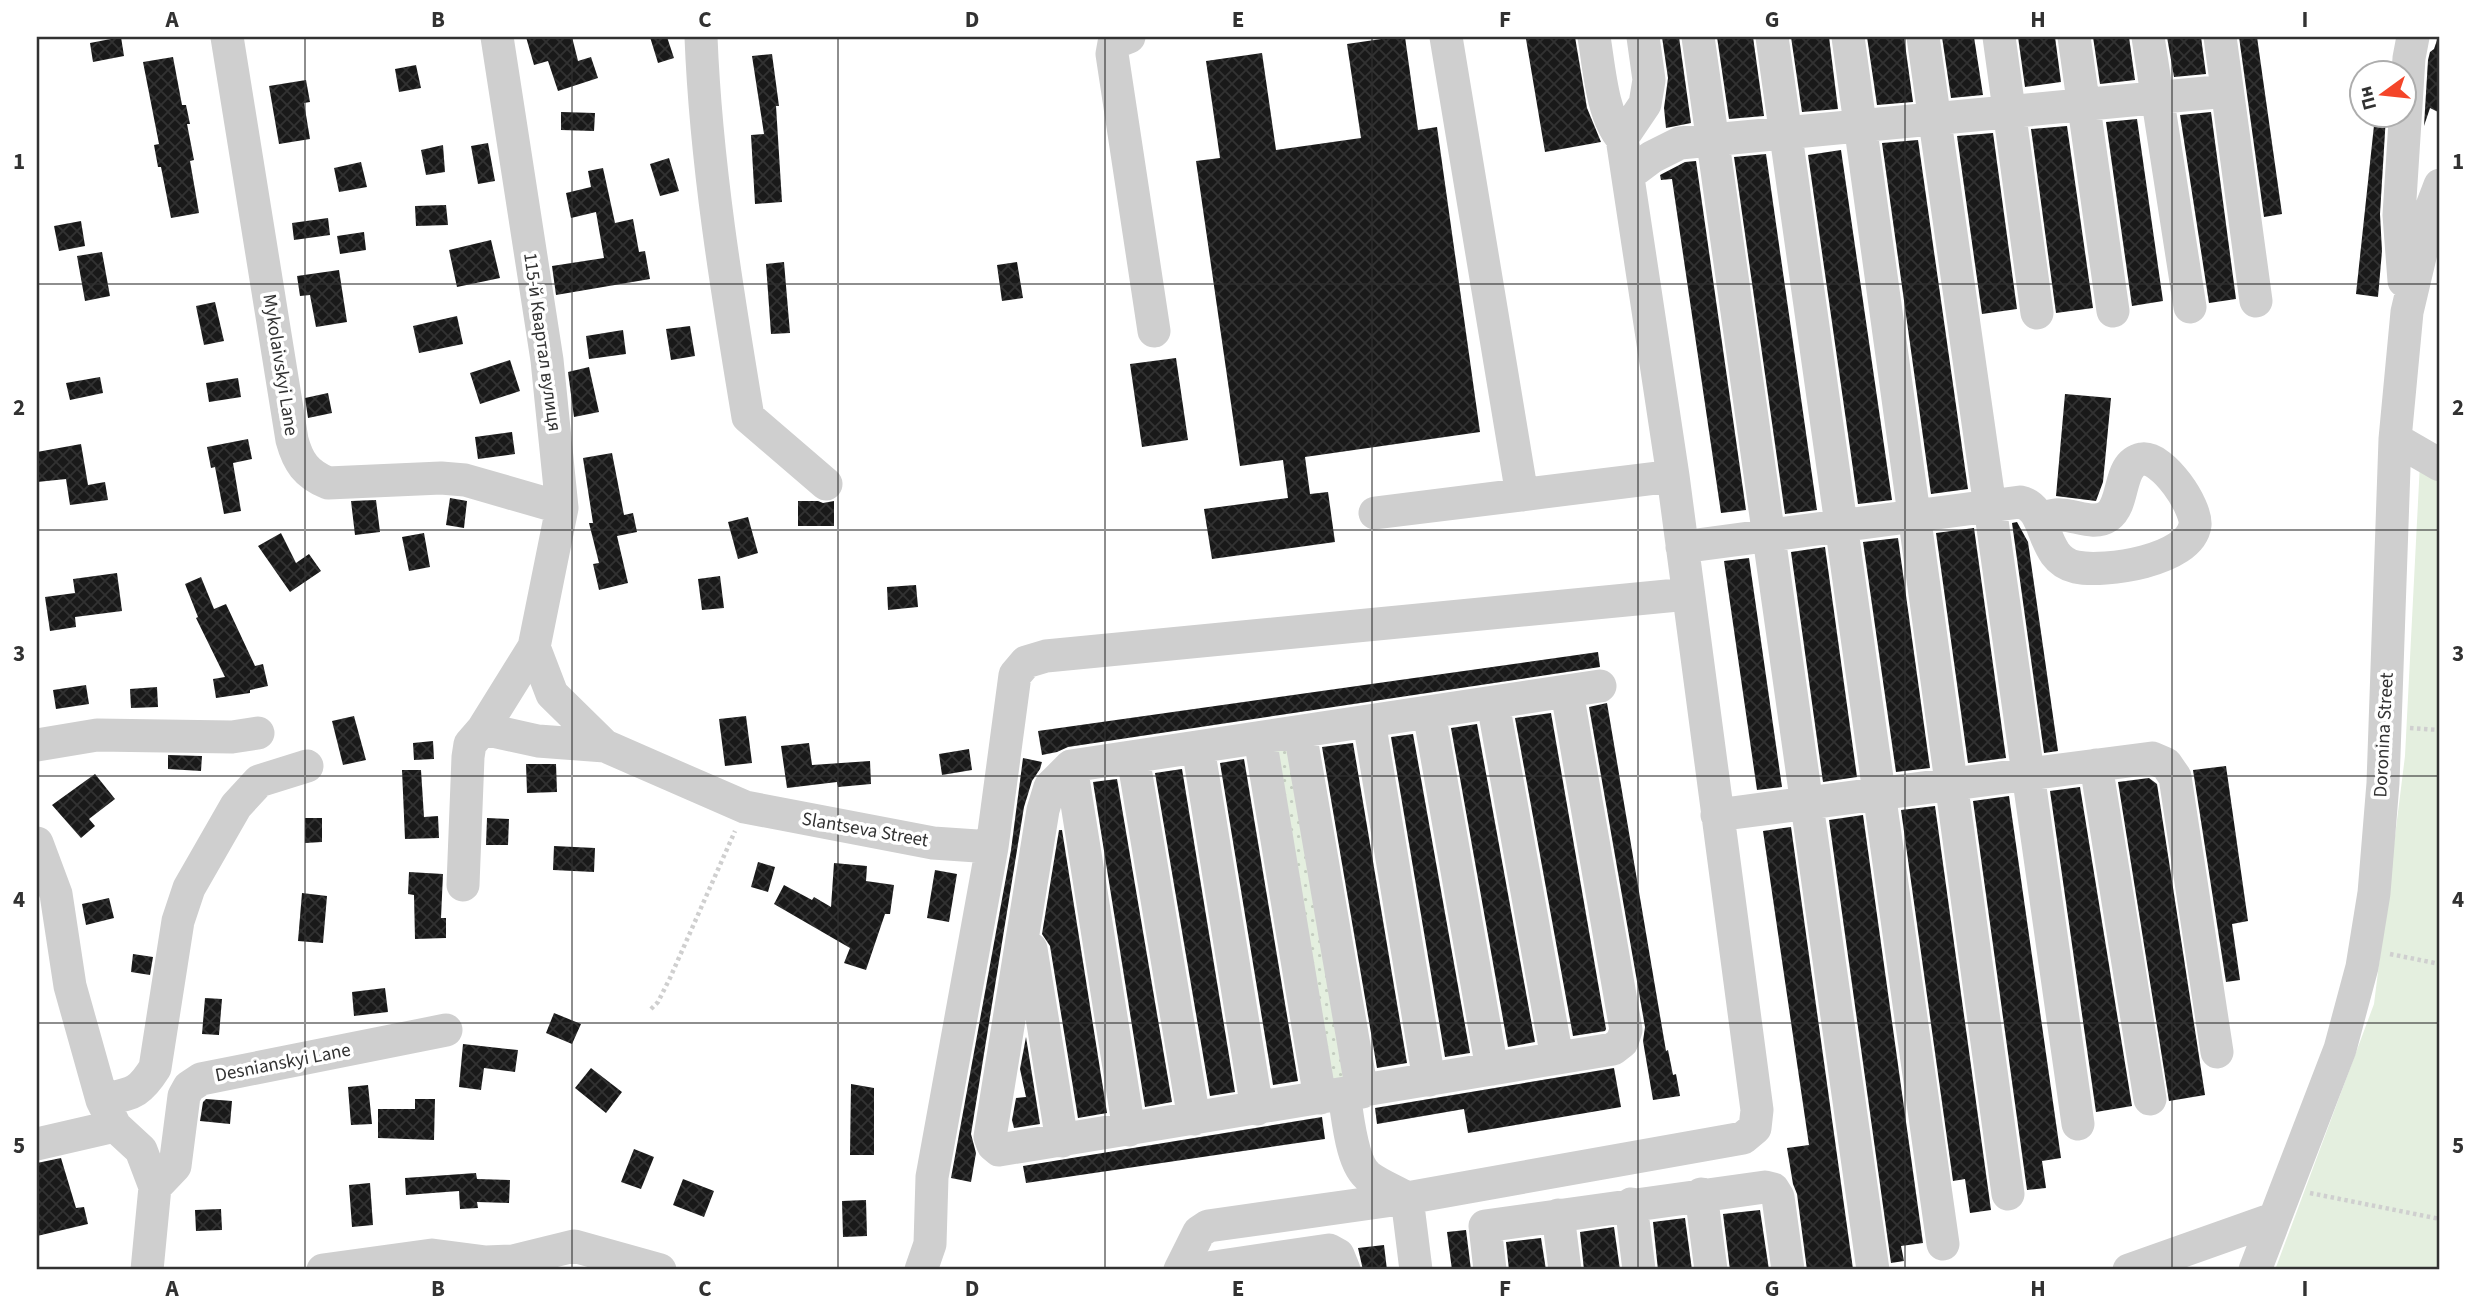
<svg xmlns="http://www.w3.org/2000/svg" width="2477" height="1307" font-family="'Source Sans 3',sans-serif">
<style>
.grass{fill:url(#grass-dots)}
.garden{fill:#e4efdf}
.building{fill:url(#building-cross-hatch)}
.lines{fill:none;stroke-linecap:round;stroke-linejoin:round}
.path{stroke:#cfcfcf;stroke-width:4.5;stroke-dasharray:3.5 3.5;stroke-linecap:butt}
.minor{stroke:#cfcfcf;stroke-width:33}
.grid{fill:none;stroke:#323232;stroke-width:2;stroke-opacity:0.55}
.labels{text-anchor:middle;dominant-baseline:central;stroke-width:7;stroke-linejoin:round;paint-order:stroke}
.street-label{font-size:19px;fill:#323232;stroke:#fff}
.neatline{fill:none;stroke:#323232;stroke-width:2.5}
.grid-label{font-size:23px;text-anchor:middle;font-weight:bold;fill:#323232}
</style>
<defs>
<pattern id="grass-dots" width="8" height="8" patternUnits="userSpaceOnUse" patternTransform="scale(1.75)"><rect width="8" height="8" fill="#e4efdf"/><path d="M2 2h.1M6 6h.1" fill="none" stroke="#c4cdc0" stroke-width="1.8" stroke-linecap="round"/></pattern>
<pattern id="building-cross-hatch" width="8" height="8" patternUnits="userSpaceOnUse" patternTransform="scale(1.75)"><rect width="8" height="8" fill="#191919"/><path d="M0 0l8 8M0 8l8-8" fill="none" stroke="#323232"/></pattern>
</defs>
<rect width="100%" height="100%" fill="#fff"/>
<path class="grass" d="M1292 744 1352 1090 1332 1093 1272 748Z"/>
<path class="garden" d="M2420 463 2440 475V1270H2275L2374 1004 2405 756Z"/>
<path class="building" d="M121 37 124 56 93 62 90 43Z
M526 37H572L578 61 591 57 598 78 558 91 548 61 534 65Z
M650 37H667L674 58 658 63Z
M1395 37H1405L1418 130 1437 127 1480 432 1305 457 1310 494 1328 492 1335 542 1212 559 1204 509 1288 498 1283 460 1240 466 1196 161 1220 158 1206 61 1262 53 1276 150 1361 138 1347 44Z
M1539 37H1575L1587 108 1601 142 1545 152 1526 39Z
M1662 37H1679L1691 123 1666 128 1664 108 1668 78Z
M1717 37H1753L1764 116 1729 119Z
M1791 37H1829L1838 109 1802 112Z
M1867 37H1904L1913 102 1877 105Z
M1942 37H1974L1983 95 1951 98Z
M2018 37H2055L2061 82 2025 87Z
M2093 37H2129L2135 80 2100 84Z
M2167 37H2201L2206 74 2174 77Z
M2239 37H2257L2282 214 2264 217Z
M2438 37 2440 38V113L2430 108 2424 126 2428 60 2430 52 2434 49Z
M772 54 779 106H776L782 202 755 204 751 135 764 134 752 56Z
M173 57 182 105H186L190 124H187L194 160 190 161 199 213 171 218 161 167H158L154 145 159 144 143 62Z
M416 65 421 88 399 92 395 69Z
M306 80 310 102 304 103 310 139 279 144 269 86Z
M561 112 595 113 594 131 561 130Z
M2211 112 2236 299 2209 303 2180 115Z
M2375 116H2386L2380 214 2382 251 2378 297 2356 294Z
M2137 119 2163 301 2132 306 2106 122Z
M2067 126 2093 308 2056 313 2031 129Z
M1993 133 2017 309 1982 314 1957 136Z
M1918 140 1968 489 1931 494 1882 143Z
M488 143 495 181 478 184 471 146Z
M443 145 445 172 426 175 421 150Z
M1841 150 1892 500 1858 504 1808 155Z
M1766 154 1817 510 1785 514 1734 157Z
M669 158 679 191 660 196 650 164Z
M1696 161 1746 510 1721 513 1672 179 1661 180 1660 175 1685 162Z
M361 162 367 187 339 192 334 168Z
M603 168 615 223 633 219 639 252 645 251 650 279 556 295 552 266 604 258 596 212 571 218 566 193 591 187 588 171Z
M446 205 448 225 416 226 415 206Z
M328 218 330 235 294 240 292 223Z
M81 221 85 246 59 251 54 226Z
M364 232 366 250 340 254 337 236Z
M491 240 500 278 457 287 449 250Z
M102 252 110 296 85 301 77 256Z
M784 262 790 333 771 334 766 264Z
M1017 262 1023 298 1002 301 997 265Z
M339 270 347 322 316 327 310 295 300 296 297 276Z
M215 302 224 341 204 345 196 306Z
M457 316 463 344 419 353 413 326Z
M690 326 695 356 671 360 666 329Z
M623 330 626 354 589 359 586 336Z
M1176 358 1188 440 1142 447 1130 364Z
M510 360 520 391 480 404 470 373Z
M589 367 599 412 574 417 568 372Z
M100 377 103 393 70 400 66 383Z
M238 378 241 397 209 402 206 383Z
M328 393 332 413 308 418 305 398Z
M2065 394 2111 398 2103 482 2096 501 2056 496Z
M512 432 515 454 478 459 475 437Z
M248 439 252 459 233 463 241 511 224 514 215 467 211 468 207 447Z
M81 444 88 485 105 482 108 500 70 505 66 479 37 482V452Z
M612 453 624 515 633 513 637 532 617 536 628 583 599 590 593 564 599 563 589 523H593L583 458Z
M450 498 467 501 464 528 446 525Z
M376 500 380 532 355 535 351 501Z
M798 501H818L823 503 834 501V526H798Z
M748 517 758 553 738 559 728 522Z
M2017 522 2028 542 2058 751 2044 753 2012 523Z
M1974 528 2006 758 1968 763 1936 533Z
M281 533 296 563 309 554 321 571 290 592 258 546Z
M424 533 430 567 409 571 402 537Z
M1898 538 1930 768 1896 772 1863 542Z
M1825 547 1857 777 1823 782 1791 552Z
M1749 558 1782 787 1757 790 1724 561Z
M117 573 122 611 75 617 76 627 50 631 45 597 75 593 73 579Z
M720 576 724 608 702 610 698 579Z
M201 577 214 609 226 604 255 666 263 664 268 686 250 690V693L216 698 213 679 225 677 196 618 198 617 185 584Z
M916 585 918 607 888 610 887 587Z
M1598 652 1600 667 1068 747 1057 752 1042 755 1038 731Z
M86 685 89 704 56 709 53 690Z
M157 687 158 707 131 708 130 689Z
M1607 703 1666 1051 1668 1050 1673 1075 1676 1074 1680 1096 1653 1100 1643 1041 1645 1027 1589 707Z
M1551 713 1606 1029 1605 1031 1573 1036 1515 718Z
M354 716 366 760 343 765 332 721Z
M746 716 752 763 725 766 719 719Z
M1477 724 1535 1042 1508 1047 1451 728Z
M1413 734 1470 1053 1445 1057 1391 737Z
M433 741 434 759 414 760 413 743Z
M809 743 812 765 870 761 871 784 838 787 837 782 787 788 781 746Z
M1353 743 1407 1063 1377 1068 1322 747Z
M969 749 972 770 942 775 939 754Z
M168 755 202 756 201 771 168 769Z
M1023 758 1042 762 1040 769 1032 781 1024 807 971 1134 976 1153 971 1182 951 1178 1011 850Z
M1244 759 1298 1081 1273 1085 1220 763Z
M526 764H556L557 792 527 793Z
M2226 766 2248 921 2232 924 2240 980 2226 982 2193 770Z
M1182 769 1235 1092 1210 1096 1155 773Z
M402 770H421L424 817 438 816 439 838 405 839Z
M95 774 115 799 89 819 95 826 81 838 52 805Z
M2149 778 2157 784 2205 1095 2169 1101 2118 782Z
M1117 779 1172 1102 1145 1107 1093 782Z
M2080 787 2132 1106 2096 1112 2050 791Z
M2009 796 2061 1158 2042 1161 2046 1188 2027 1190 1973 801Z
M1935 806 1991 1210 1970 1213 1965 1179 1953 1181 1901 810Z
M1863 815 1923 1243 1901 1246 1904 1261 1891 1263 1829 820Z
M305 818H322V842L305 843Z
M487 818 509 819 508 845H486Z
M1791 827 1853 1269 1841 1270H1807L1797 1194 1793 1184 1787 1148 1809 1145 1763 831Z
M1059 830H1062L1107 1113 1078 1118 1050 946 1042 934Z
M554 846 595 848 594 872 553 870Z
M758 862 775 867 768 892 751 887Z
M834 863 867 866 866 881 894 885 890 914H885L866 970 844 963 850 948 774 904 784 885 812 900 814 897 831 907Z
M935 870 957 874 949 922 927 918Z
M409 872 443 874 441 918H446V938L415 939 414 895 408 894Z
M302 893 327 896 323 943 298 941Z
M109 898 114 918 86 925 82 904Z
M133 954 153 957 150 975 131 972Z
M385 988 388 1012 354 1016 352 992Z
M205 998 222 999 219 1035 202 1034Z
M554 1013 581 1024 572 1044 546 1033Z
M1026 1037 1040 1124 1014 1128 1012 1120 1016 1098 1026 1097 1020 1069Z
M463 1044 518 1050 515 1072 484 1068 481 1090 459 1087Z
M591 1068 622 1092 606 1113 575 1088Z
M1614 1068 1621 1107 1468 1133 1464 1109 1377 1124 1375 1108Z
M851 1084 874 1088V1155H850Z
M368 1085 372 1124 351 1125 348 1087Z
M206 1099 232 1101 230 1124 200 1121 203 1102Z
M415 1099H435L434 1140 378 1138V1109H415Z
M1322 1117 1325 1139 1026 1183 1023 1166Z
M634 1149 654 1157 641 1189 621 1182Z
M61 1158 76 1208 84 1207 88 1224 37 1236V1163Z
M476 1173 477 1179 510 1180 509 1203 477 1202 478 1208 460 1209 459 1191 406 1195 405 1178Z
M683 1179 714 1191 704 1217 673 1205Z
M370 1183 373 1225 352 1227 349 1185Z
M866 1200 867 1236 843 1237 842 1201Z
M221 1209 222 1230 196 1231 195 1210Z
M1760 1210 1769 1270H1730L1723 1214Z
M1685 1218 1692 1270H1658L1653 1222Z
M1614 1227 1620 1270H1584L1580 1232Z
M1466 1230 1471 1270H1452L1447 1232Z
M1541 1238 1546 1270H1509L1506 1242Z
M1384 1245 1387 1270H1363L1358 1248Z"/>
<g class="lines">
<path class="path" d="M2410 728 2440 730
M2390 954 2440 964
M651 1009 658 1002 670 978 735 831
M2310 1193 2440 1219"/>
<path class="minor" d="M227 37 292 440C298 462 306 474 328 483L441 478 465 480 562 508
M701 37C706 164 727 291 748 417L826 484
M1129 37 1114 43 1112 54 1154 331
M1446 37 1522 495
M1594 37C1599 66 1602 116 1622 138
M1698 37 1873 1270
M1772 37 1943 1244
M1848 37 2008 1194
M1923 37 2078 1124
M1999 37 2037 313
M2074 37 2113 311
M2148 37 2190 307
M2220 37 2256 301
M1628 175 1652 157 1680 143 2227 91
M2404 281 2399 215 2409 58 2413 37
M2395 439 2440 465
M1375 513 1673 476
M1682 547 2020 502C2050 508 2039 559 2076 567 2104 573 2190 561 2195 525 2197 507 2163 456 2142 459 2117 464 2126 503 2108 516 2094 526 2076 515 2061 515 2054 514 2047 517 2040 519
M534 647 552 694 605 746
M1567 692 1626 1030 1622 1042 1613 1049 999 1150 993 1145 990 1137 1043 810 1050 787 1071 766 1600 686
M1493 703 1557 1058
M1429 712 1492 1069
M1369 721 1429 1080
M483 729 534 647 562 508 547 360 497 37
M1300 732 1362 1092
M1260 738 1320 1098
M37 745 97 735 232 737 258 733
M1198 747 1257 1109
M1133 757 1194 1119
M2096 765 2150 1099
M1071 766 1129 1130
M1717 815 2152 758 2166 764 2175 777 2217 1052
M37 843 56 894 70 986 102 1100 115 1126 141 1150 155 1187 147 1270
M992 847 1015 675 1026 662 1046 656 1688 594
M463 885 468 757 470 744 483 729 538 741 605 746 745 807 933 843 992 847 932 1177 930 1244 921 1270
M1031 949 1062 1141
M102 1100C132 1093 138 1095 155 1068L178 921 189 888 236 806 259 781 307 766
M37 1144 115 1126
M155 1187 175 1166 184 1096 189 1087 201 1079 446 1030
M1701 1194 1711 1270
M1631 1204 1639 1270
M1558 1215 1565 1270
M323 1270 432 1255 486 1262 513 1261 574 1246 660 1270
M1180 1270 1199 1232 1208 1226 1407 1198C1395 1191 1380 1185 1369 1177 1351 1164 1348 1116 1344 1095
M1194 1270 1329 1250 1338 1255 1344 1270
M1416 1270 1407 1198 1743 1138 1755 1128 1757 1110 1673 476 1622 138 1645 104 1649 80 1643 37
M1490 1270 1485 1226 1765 1187 1773 1189 1778 1197 1788 1270
M2129 1270 2273 1219
M2255 1270 2340 1049 2362 967 2374 893 2383 783 2395 439 2407 312 2432 206 2440 185"/>
</g>
<path class="grid" d="M305 37V1270M572 37V1270M838 37V1270M1105 37V1270M1372 37V1270M1638 37V1270M1905 37V1270M2172 37V1270M37 284H2440M37 530H2440M37 776H2440M37 1023H2440"/>
<g class="labels">
<g class="street-label">
<text transform="translate(542 342) rotate(82)">115-й Квартал вулиця</text>
<text transform="translate(280 365) rotate(81)">Mykolaivskyi Lane</text>
<text transform="translate(2384 735) rotate(-87)">Doronina Street</text>
<text transform="translate(865 830) rotate(10)">Slantseva Street</text>
<text transform="translate(283 1063) rotate(-11)">Desnianskyi Lane</text>
</g>
</g>
<rect width="2477" height="1307" fill="none" stroke="#ffffff" stroke-width="77"/>
<g transform="translate(2383 94) rotate(255)"><circle r="33" fill="#ffffff" stroke="#adadad" stroke-width="2"/>
<path d="M0-5L12 26L0 18L-12 26Z" fill="#f44529"/>
<text y="-10" font-size="19" font-weight="bold" text-anchor="middle" fill="#323232">Пн</text>
</g>
<rect x="38" y="38" width="2400" height="1230" class="neatline"/>
<g class="grid-label">
<text x="172" y="27">A</text>
<text x="438" y="27">B</text>
<text x="705" y="27">C</text>
<text x="972" y="27">D</text>
<text x="1238" y="27">E</text>
<text x="1505" y="27">F</text>
<text x="1772" y="27">G</text>
<text x="2038" y="27">H</text>
<text x="2305" y="27">I</text>
<text x="19" y="169">1</text>
<text x="2458" y="169">1</text>
<text x="19" y="415">2</text>
<text x="2458" y="415">2</text>
<text x="19" y="661">3</text>
<text x="2458" y="661">3</text>
<text x="19" y="907">4</text>
<text x="2458" y="907">4</text>
<text x="19" y="1153">5</text>
<text x="2458" y="1153">5</text>
<text x="172" y="1296">A</text>
<text x="438" y="1296">B</text>
<text x="705" y="1296">C</text>
<text x="972" y="1296">D</text>
<text x="1238" y="1296">E</text>
<text x="1505" y="1296">F</text>
<text x="1772" y="1296">G</text>
<text x="2038" y="1296">H</text>
<text x="2305" y="1296">I</text>
</g>
</svg>
